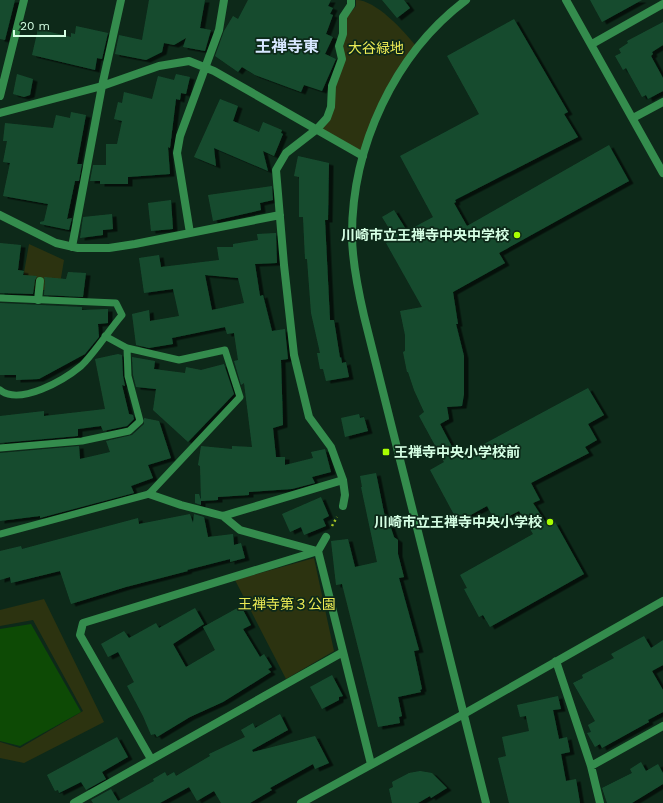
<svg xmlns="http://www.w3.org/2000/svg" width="663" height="803" font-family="'Work Sans','Noto Sans JP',sans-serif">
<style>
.green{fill:#2c3310}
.water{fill:#0d4a05}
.building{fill:#174c2f;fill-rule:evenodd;filter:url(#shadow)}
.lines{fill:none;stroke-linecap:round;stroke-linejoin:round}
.path{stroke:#a7c523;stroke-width:2.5;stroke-dasharray:2 3;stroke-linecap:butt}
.service{stroke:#348c4d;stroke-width:7}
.pedestrian{stroke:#348c4d;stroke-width:8}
.minor{stroke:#348c4d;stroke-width:8}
.tertiary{stroke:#348c4d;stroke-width:8}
.poi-dot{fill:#a8ff01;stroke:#0d2919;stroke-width:1.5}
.labels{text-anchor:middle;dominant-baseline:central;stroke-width:3.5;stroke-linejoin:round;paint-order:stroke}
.park-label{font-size:14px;fill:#eceb54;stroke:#0d2919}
.poi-label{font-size:14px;font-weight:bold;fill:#d5ffe4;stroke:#0d2919;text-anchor:end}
.quarter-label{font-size:16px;font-weight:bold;fill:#d7e7ff;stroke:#0d2919}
</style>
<defs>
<filter id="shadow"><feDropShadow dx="4.5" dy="2.5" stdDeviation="0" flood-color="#0009"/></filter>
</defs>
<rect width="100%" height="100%" fill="#0d2919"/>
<path class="green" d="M356 0C376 0 404 31 416 46L362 152 319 130 335 86 346 33 347 17 356 6Z
M29 244 64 260 59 290H21Z
M314 558 334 651 286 679 235 580Z
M44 599 104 722 24 763 0 758V742L20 748 83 711 33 620 0 626V610Z"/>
<path class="water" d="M31 624 81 712 20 746 0 741V629Z"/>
<path class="building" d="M0 0H15L5 40 0 39Z
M149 0H205L200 28 211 30 205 51 183 47 186 38 174 45 164 43 162 52 146 60 115 54 119 35 142 40Z
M248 0H331L328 6 333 8 330 14 333 15 326 34 333 37 325 54 336 59 322 91 304 85 301 92 255 75 242 67 238 72 215 56 224 31 233 16 238 19Z
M382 0H404L410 8 397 18Z
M590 0H642L602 22Z
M514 19 568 112 564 114 578 137 455 200 456 202 454 203 467 226 609 145 629 181 499 253 505 263 453 292 458 324H456L464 356V394L462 406 447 407 449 419 440 424 458 458 588 388 604 415 588 424 597 440 585 447 589 453 531 483 540 500 533 503 548 526 555 522 584 574 490 627 483 615 479 617 464 589 467 588 460 575 533 534 519 511 496 523 487 506 458 522 430 470 444 462 419 416 424 412 414 390 408 372H407L403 352 405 351V335L400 311 422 307 386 243 395 238 382 217 394 210 407 231 433 217 400 156 479 114 447 56Z
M663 22V45L652 52 653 54 651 56 663 78V91L648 99 646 95 642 97 626 68 623 70 615 56 621 53 619 49 628 43 627 41Z
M76 26 108 33 102 59 97 58 95 70 32 55 38 29 71 37V33L75 34Z
M17 74 33 79 30 95 24 97 13 94Z
M176 74 190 77 186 94 181 93 180 100 176 99 170 148 168 147 170 174 128 177V184H100V181H90L93 165H106V144H117L122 121 114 119 118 102 122 103 124 92 152 99 158 76 174 80Z
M220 99 238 106 233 121 259 132 263 122 282 130 281 133 283 134 274 156 263 151 268 171 214 148 216 166 194 157Z
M71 112 86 115 77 164H82L79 181H75L67 219 72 218 69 230 40 224V222L44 221 48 204 3 196 10 163 3 162 7 141H3L5 123 53 128 56 115 70 118Z
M298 156 329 163 328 220H325L330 320H334L340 358 341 357 342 363 346 362 349 377 326 381 323 369H320L317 353H320L311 313 307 259H305L303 217H299V177L294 176Z
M272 186 273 200 260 203 261 210 213 221 208 195Z
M171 200 173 229 151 231 148 203Z
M112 214 113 229 103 230V235L80 238 83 217Z
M276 233 277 263 255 264 260 296 263 295 272 331 285 329 288 359 281 360 283 425 273 428 276 457H285V465L313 458 311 452 325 449 331 472 312 477 315 483 292 489 249 492V495L218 497V500L201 501V505L195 503V494H199L201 500 200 466 198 465 201 446 232 449V446L252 447 244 383 241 385 234 361 238 360 234 333 227 334 225 327 172 338 173 344 149 348 136 345 132 314 149 310 150 321 179 316 173 289 144 293 139 258 159 255 161 267 219 260 217 247H233V244L258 240 257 234ZM205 275 238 278 244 303 212 310Z
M0 243 21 245 18 270 24 271 23 275 37 276 35 280 33 294 0 293Z
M68 272 86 273 83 297 44 295 45 281 44 277 66 279Z
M0 303 82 307V310L108 309V323L98 324 99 337 85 354 39 379 16 380V375H0Z
M118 354 122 355 123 376 125 386 122 385 129 414 133 415 134 419 127 426 103 431 101 426 78 429V436L0 443V416L44 411V416L105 409 95 359Z
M132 357 155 361 154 369 185 373 186 367 201 370 224 364 234 394 188 442 153 410 156 389 136 387 133 375Z
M359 414 360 418 364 417 368 431 345 437 341 418Z
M144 418 159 421 171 458 148 465 153 478 131 486 134 493 40 518V516L0 521V453L79 446 80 459 110 452 106 441 132 435 144 424Z
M376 473 386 522H389L394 537 398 540V554L404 577 399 578 419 650 414 651 422 689 420 690 421 692 398 697 402 716 399 717 400 723 378 727 342 584 336 585 331 541 348 539 355 567 377 562 361 487H362L360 476Z
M321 497 329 516 323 519 326 526 304 535 301 527 290 532 282 514Z
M190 514 193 523 194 514 204 517 208 537 233 534 234 545 241 543 245 558 230 562V559L187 570 188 571 126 587 71 604 60 571 11 583 10 577 0 580V551L21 546 22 549 138 518 139 524Z
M241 606 251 625 243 629 260 657 264 654 272 667 268 669 271 672 223 702 190 717 157 737 155 734 151 735 143 716 127 686 134 682 118 652 108 657 101 644 124 631 129 638 156 623 159 628 195 608 204 624 173 644 186 667 215 650 203 627Z
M644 636 651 648 663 640V665L652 671 663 690V712L648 720 649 722 602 748 600 744 595 747 587 733 591 732 588 725 595 721 573 683 583 678 582 675 614 658 611 654Z
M332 675 343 696 339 697V700L322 709 310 687Z
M558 696 561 709 553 710 559 739 567 737 570 752 561 754 566 781 576 779 580 803H509L498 758 506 756 502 737 529 731 526 716 520 717 517 705Z
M280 714 288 730 252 750 253 752 315 736 329 763 315 769 313 764 270 788 272 790 250 803H221L214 791 197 801 189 787 160 803H93L91 800 111 789 118 801 154 781 153 779 165 772 167 776 174 772 176 776 210 756 209 754 245 737 241 730 253 723 255 728Z
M117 737 128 757 102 772 106 779 86 790 81 782 59 793 58 790 55 791 47 775Z
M641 762 646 771 658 764 663 773V784L632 803H607L602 788 632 773 630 769Z
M420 771 432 773 447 788 431 798 430 796 418 803H392L389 789 393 787 392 782 409 773Z"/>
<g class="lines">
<path class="path" d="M332 526 337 517"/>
<path class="service" d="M0 298 116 303 122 315C110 329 93 355 81 366 64 380 20 406 0 390
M0 448 82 441 129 431 140 421 128 376 127 348
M0 534 149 494 240 397 225 350 179 360 127 348 105 336"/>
<path class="pedestrian" d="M38 300 40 281"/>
<path class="minor" d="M566 0 663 173
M592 44 663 4
M0 96 24 0
M0 113 102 86 159 66 189 61 214 71 363 156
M633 118 663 102
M0 215 56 243 78 248H109L135 244 280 215
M190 233 177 153 180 136 219 30 224 0
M72 247 102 86 121 0
M149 494 181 505 223 516 343 480
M343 506 345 495 343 480 331 447 309 417 294 355 284 265 276 170 286 153 317 129 327 118 331 107 332 86 342 59 339 46 343 34V17L351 5V0
M223 516 240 530 317 551
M326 537 318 551 371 764
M556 661 591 766 600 803
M462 715 663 601
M151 759 80 635 83 623 318 551
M591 766 663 726
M74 803 343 652"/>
<path class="tertiary" d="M466 0C394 54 352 147 352 235 352 262 358 290 364 316L486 803
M301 803 462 715"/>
</g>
<g class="poi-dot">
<circle cx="517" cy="235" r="4"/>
<rect x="382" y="448" width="8" height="8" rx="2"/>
<circle cx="550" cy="522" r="4"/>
</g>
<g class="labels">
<g class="park-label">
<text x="376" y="48">大谷緑地</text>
<text x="287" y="604">王禅寺第３公園</text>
</g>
<g class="poi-label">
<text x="509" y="235">川崎市立王禅寺中央中学校</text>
<text x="394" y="452" text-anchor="start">王禅寺中央小学校前</text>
<text x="542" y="522">川崎市立王禅寺中央小学校</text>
</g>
<g class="quarter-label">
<text x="287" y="46">王禅寺東</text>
</g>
</g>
<path d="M14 30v6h51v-6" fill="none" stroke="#d5ffe4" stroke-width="2"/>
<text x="20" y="30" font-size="12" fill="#d5ffe4" stroke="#0d2919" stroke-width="3" paint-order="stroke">20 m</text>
</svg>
